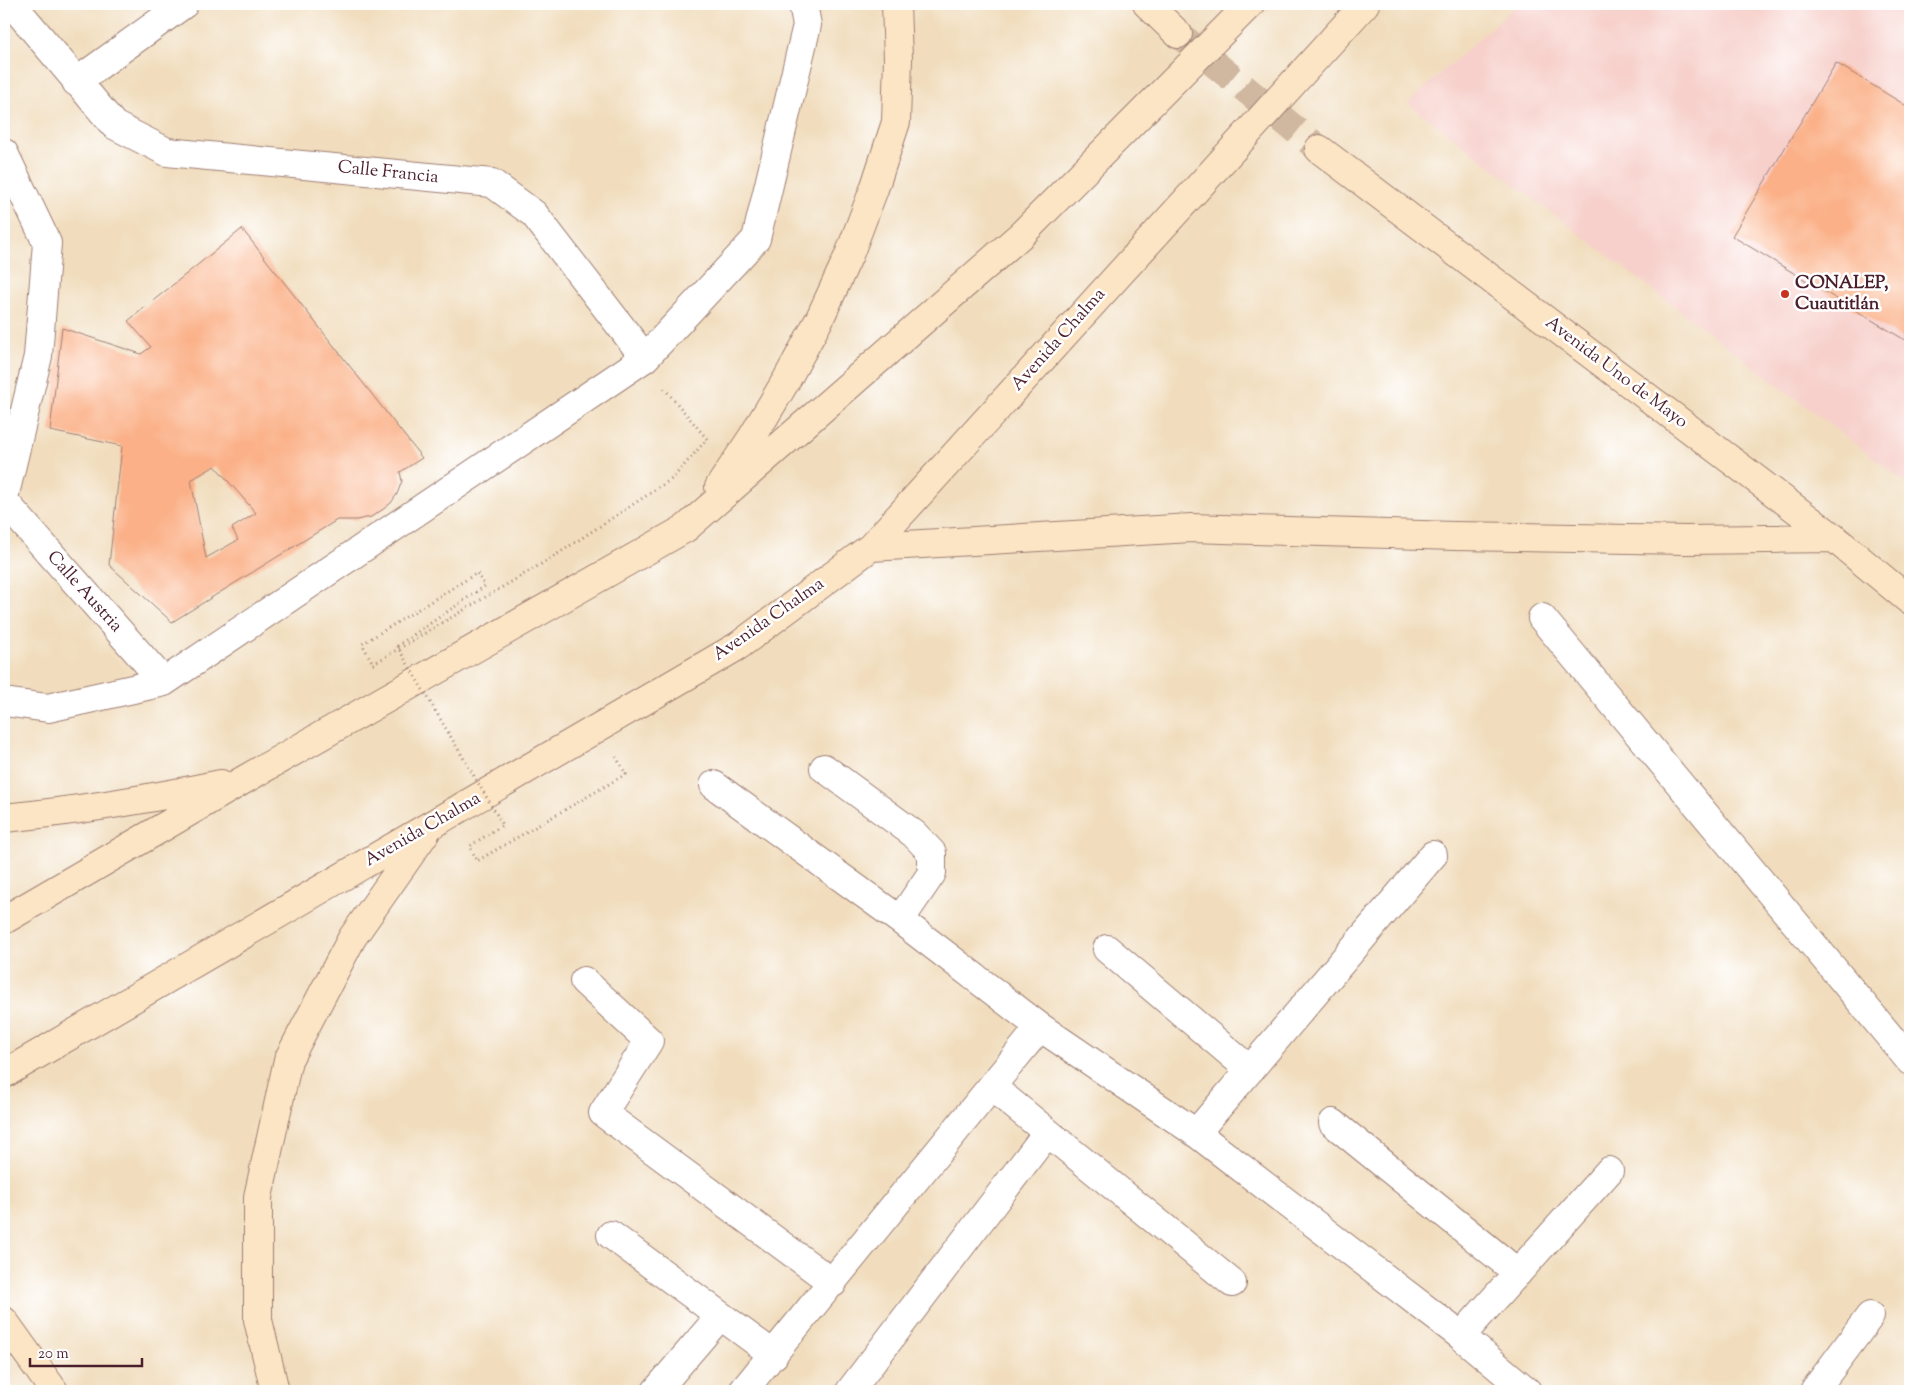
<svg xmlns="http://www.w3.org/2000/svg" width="1914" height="1395" font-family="'Sorts Mill Goudy',serif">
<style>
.built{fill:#f7d0cb}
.building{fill:#fbb087;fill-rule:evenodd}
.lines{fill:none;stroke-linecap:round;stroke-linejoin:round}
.secondary-tunnel{stroke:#d0b7a0;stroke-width:28;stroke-dasharray:28 14;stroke-linecap:butt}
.minor-casing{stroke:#9e7e74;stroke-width:30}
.secondary-casing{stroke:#9e7e74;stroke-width:30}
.path{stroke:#9e7e74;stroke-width:3;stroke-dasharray:1 4;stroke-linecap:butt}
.minor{stroke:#fff;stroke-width:28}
.secondary{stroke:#fce5c4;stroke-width:28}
.path-bridge{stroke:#9e7e74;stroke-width:3;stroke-dasharray:1 4;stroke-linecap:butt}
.poi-dot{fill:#c8321e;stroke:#fff;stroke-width:2}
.labels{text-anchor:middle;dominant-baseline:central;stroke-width:5;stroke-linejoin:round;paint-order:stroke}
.street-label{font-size:18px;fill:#4a1f2b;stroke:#fff}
.poi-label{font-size:18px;font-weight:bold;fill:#4a1f2b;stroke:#fff;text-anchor:start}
</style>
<rect width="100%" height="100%" fill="#fff"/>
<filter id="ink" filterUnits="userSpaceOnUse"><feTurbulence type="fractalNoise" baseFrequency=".02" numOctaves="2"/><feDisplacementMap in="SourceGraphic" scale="10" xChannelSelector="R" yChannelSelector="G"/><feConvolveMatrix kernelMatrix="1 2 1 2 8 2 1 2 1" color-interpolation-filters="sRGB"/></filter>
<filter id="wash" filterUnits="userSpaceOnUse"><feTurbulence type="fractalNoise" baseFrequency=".0096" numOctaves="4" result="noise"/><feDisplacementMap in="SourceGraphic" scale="20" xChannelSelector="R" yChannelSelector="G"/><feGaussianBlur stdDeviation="1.12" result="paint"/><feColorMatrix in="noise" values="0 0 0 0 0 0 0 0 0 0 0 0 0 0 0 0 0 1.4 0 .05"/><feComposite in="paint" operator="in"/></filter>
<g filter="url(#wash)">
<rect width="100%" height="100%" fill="#f1ddbd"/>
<path class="built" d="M1517 4H1910V486L1408 103Z"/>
<g id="blocks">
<path class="building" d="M1836 63 1910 108V330L1905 340 1732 236Z
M242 229 422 458 400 472 402 481 397 494 391 503 382 510 371 517 356 520H337L172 622 109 565 122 446 50 431 62 328 141 354 151 347 128 321ZM215 466 256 513 232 528 238 540 206 558 191 480Z"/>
</g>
</g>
<g filter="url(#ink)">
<use href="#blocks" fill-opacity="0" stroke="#9e7e74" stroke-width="1"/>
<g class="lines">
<path class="secondary-tunnel" d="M1178 34 1319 149"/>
<defs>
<path id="minor" d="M12 4 114 125 167 152 492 183 534 214 645 358
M76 82 184 4
M4 153 47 243 38 356 4 498
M4 501 164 682
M1542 618 1910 1061
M4 702 48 708 164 682 645 358 756 239 807 25 803 4
M824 768 914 834 932 853V873L900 920
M714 785 900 920 1040 1027
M1107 949 1250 1070
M584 981 649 1041 603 1113 833 1283
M992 1087 1232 1283
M1333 1123 1518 1273
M1196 1133 1433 855
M611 1235 774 1355
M1461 1336 1609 1171
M656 1391 720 1316
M743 1391 1040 1027 1196 1133 1461 1336 1527 1391
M850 1391 1047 1133
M1814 1391 1870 1316"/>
<path id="secondary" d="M1147 4 1178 34
M1319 149 1834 538 1910 601
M719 487 753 436 787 379 819 320 849 255 874 189 896 122 898 59 896 4
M871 547 1191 528 1455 536 1686 540 1834 538
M4 818C77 811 149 799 221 784
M4 920 247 778 686 528 1022 234 1250 4
M4 1074 738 646 871 547 1365 4
M4 1321 54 1391
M275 1391 258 1320V1197L288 1060 352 938 426 832"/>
</defs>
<use href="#minor" class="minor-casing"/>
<use href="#secondary" class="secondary-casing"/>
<path class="path" d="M373 664 553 557 673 478 707 439 663 387
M374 665 362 644 477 573 485 586 397 646
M501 826 470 846 477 861 626 774 616 757"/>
<use href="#minor" class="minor"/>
<use href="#secondary" class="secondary"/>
<path class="path-bridge" d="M397 646 503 825"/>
</g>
</g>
<circle class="poi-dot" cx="1785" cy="294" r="5"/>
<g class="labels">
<g class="street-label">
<text transform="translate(388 173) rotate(6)">Calle Francia</text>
<text transform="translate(1059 340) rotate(-48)">Avenida Chalma</text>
<text transform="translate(1616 373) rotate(37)">Avenida Uno de Mayo</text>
<text transform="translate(84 592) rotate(48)">Calle Austria</text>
<text transform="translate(769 620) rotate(-35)">Avenida Chalma</text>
<text transform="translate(423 830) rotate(-30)">Avenida Chalma</text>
</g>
<g class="poi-label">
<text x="1795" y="284">CONALEP,<tspan x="1795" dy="21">Cuautitlán</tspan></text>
</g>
</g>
<rect width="1914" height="1395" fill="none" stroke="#fff" stroke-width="20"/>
<path d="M30 1358v8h112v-8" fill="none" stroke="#4a1f2b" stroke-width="2.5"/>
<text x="38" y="1358" font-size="15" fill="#4a1f2b" stroke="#ffffff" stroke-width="4" paint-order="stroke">20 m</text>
</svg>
